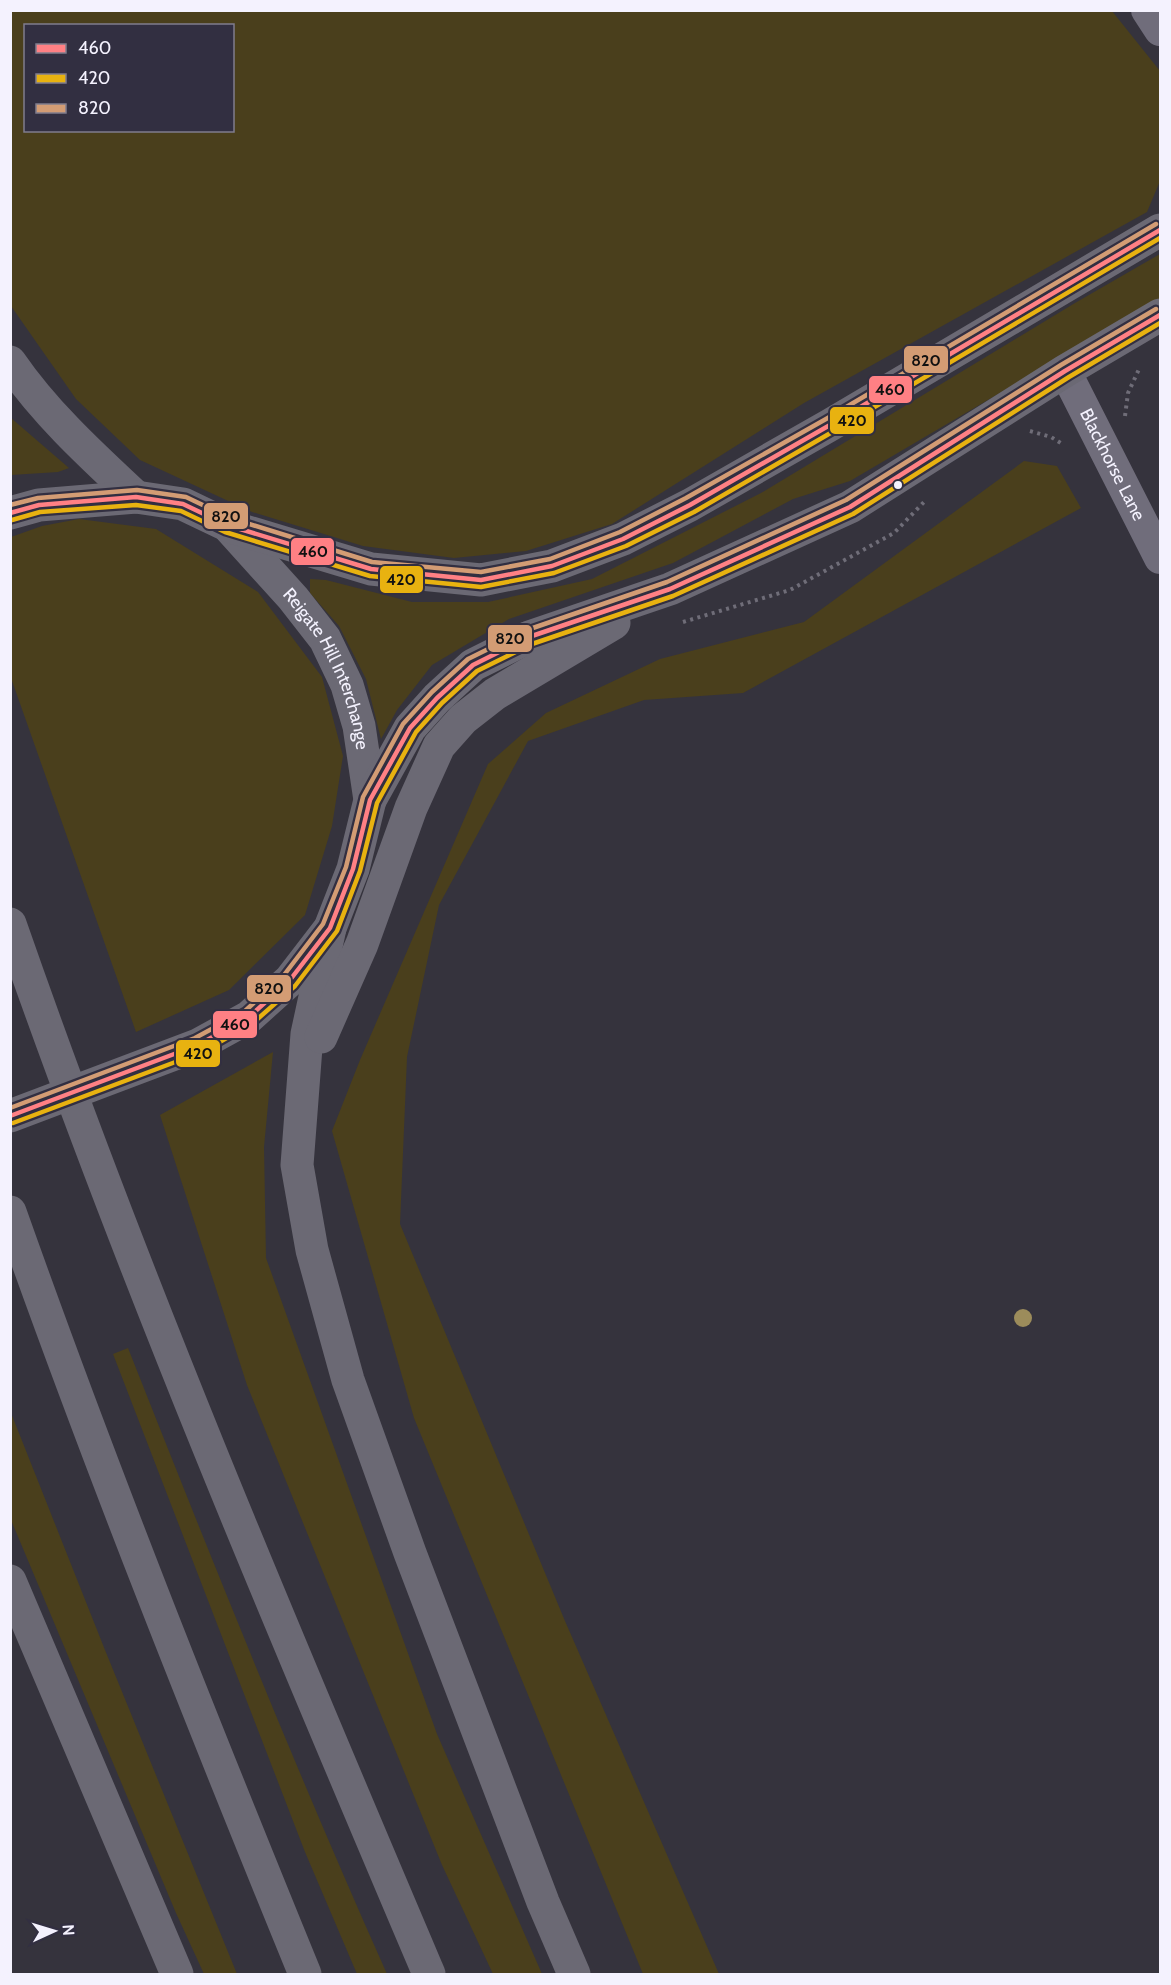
<svg xmlns="http://www.w3.org/2000/svg" width="1171" height="1985" font-family="Cabin,sans-serif">
<style>
.green{fill:#4a3f1c;fill-rule:evenodd}
.lines{fill:none;stroke-linecap:round;stroke-linejoin:round}
.path{stroke:#6f6d78;stroke-width:4;stroke-dasharray:3 4.5;stroke-linecap:butt}
.minor{stroke:#706d7b;stroke-width:32}
.highway{stroke:#6b6974;stroke-width:33}
.bus-1-casing{stroke:#322f41;stroke-width:9}
.bus-2-casing{stroke:#322f41;stroke-width:9}
.bus-3-casing{stroke:#322f41;stroke-width:9}
.bus-1{stroke:#ff8084;stroke-width:4.5}
.bus-2{stroke:#e8b210;stroke-width:4.5}
.bus-3{stroke:#d39c74;stroke-width:4.5}
.tree{fill:#9c8c5b}
.bus-dot{fill:#f4f2fe;stroke:#322f41;stroke-width:2}
.labels{text-anchor:middle;dominant-baseline:central;stroke-width:5;stroke-linejoin:round;paint-order:stroke}
.street-label{font-size:18px;fill:#f4f2fe;stroke:#322f41}
.line-badge{stroke:#322f41;stroke-width:2}
.pale-badge-label{font-size:16px;text-anchor:middle;font-weight:bold;fill:#111}
</style>
<rect width="100%" height="100%" fill="#35333d"/>
<path class="green" d="M10 11H1112L1160 71V181L1147 212 804 403 612 524 526 551 454 558 363 546 252 512 140 460 76 399 11 306ZM26 26H232V130H26Z
M1160 254V299L850 481 793 499 673 563 509 619 432 665 397 710 381 739 366 679 339 626 310 593V579L326 580 412 602H488L592 579 761 493 1075 303Z
M10 418H11L69 468 58 472 11 475Z
M1024 461 1057 466 1081 508 743 693 644 700 528 741 439 905 407 1057 400 1224 565 1621 719 1974H643L414 1418 332 1131 360 1060 488 764 546 713 660 659 804 622Z
M79 519 156 529 258 592 322 677 343 756 332 826 305 915 229 990 136 1032 11 678V537L42 526Z
M273 1052 264 1147 266 1258 437 1734 542 1974H493L442 1865 247 1385 160 1115Z
M128 1348C211 1558 295 1768 387 1974H357L305 1852 113 1354Z
M11 1413 105 1650 237 1974H204L176 1913 11 1520Z"/>
<g class="lines">
<path class="path" d="M1125 416 1128 393 1140 367
M1030 431 1051 437 1064 445
M683 622 790 590 894 533 925 501"/>
<g class="minor">
<path d="M1147 10 1160 30"/>
<path id="s1" d="M1065 371 1160 558"/>
</g>
<g class="highway">
<path d="M10 362C45 413 91 455 136 497"/>
<path id="s2" d="M10 513 39 505 136 497 183 504 227 525 293 598 325 639 347 685 359 726 370 800 353 869 330 928 290 980 249 1017 198 1045 10 1116"/>
<path d="M228 526 371 569 481 580 552 566 623 539 690 505 830 425 1160 230"/>
<path d="M370 800 410 728 437 698 473 665 529 637 670 589 850 507 1065 371 1160 315"/>
<path d="M10 924C134 1280 282 1628 429 1974"/>
<path d="M330 928 307 1034 297 1165 312 1250 348 1380 410 1553 543 1902 574 1974"/>
<path d="M321 1037 362 944 411 808 439 746 463 719 495 694 614 623"/>
<path d="M10 1212C101 1469 202 1722 305 1974"/>
<path d="M10 1581 177 1974"/>
</g>
<defs>
<path id="bus-1" d="M10 513 39 505 136 497 183 504 227 525 371 569 481 580 552 566 623 539 690 505 830 425 1160 230
M10 1116 198 1045 249 1017 290 980 330 928 353 869 370 800 410 728 437 698 473 665 529 637 670 589 850 507 1065 371 1160 315"/>
<path id="bus-2" d="M12 520 40 512 136 505 181 511 225 532 370 576 481 587 554 573 626 546 694 512 834 431 1160 238
M13 1123 202 1052 253 1023 295 986 337 931 360 871 377 803 416 732 442 703 477 671 532 644 673 596 853 514 1069 377 1160 323"/>
<path id="bus-3" d="M10 505 38 498 137 490 186 497 230 518 372 562 481 572 550 559 620 532 686 498 826 419 1156 224
M10 1108 195 1038 245 1011 284 975 323 924 346 867 363 797 403 724 432 692 468 659 527 630 667 582 846 500 1061 365 1156 309"/>
</defs>
<use href="#bus-1" class="bus-1-casing"/>
<use href="#bus-2" class="bus-2-casing"/>
<use href="#bus-3" class="bus-3-casing"/>
<use href="#bus-1" class="bus-1"/>
<use href="#bus-2" class="bus-2"/>
<use href="#bus-3" class="bus-3"/>
</g>
<circle class="tree" cx="1023" cy="1318" r="9"/>
<circle class="bus-dot" cx="898" cy="485" r="5"/>
<g class="labels">
<g class="street-label">
<text stroke="none"><textPath href="#s1" startOffset="105">Blackhorse Lane</textPath></text>
<text stroke="none"><textPath href="#s2" startOffset="402">Reigate Hill Interchange</textPath></text>
</g>
</g>
<g class="line-badge">
<rect x="903" y="345" width="46" height="29" rx="6" fill="#d39c74"/>
<rect x="868" y="375" width="45" height="29" rx="6" fill="#ff8084"/>
<rect x="829" y="406" width="46" height="29" rx="6" fill="#e8b210"/>
<rect x="203" y="502" width="46" height="28" rx="6" fill="#d39c74"/>
<rect x="290" y="537" width="45" height="29" rx="6" fill="#ff8084"/>
<rect x="379" y="565" width="45" height="29" rx="6" fill="#e8b210"/>
<rect x="487" y="624" width="46" height="29" rx="6" fill="#d39c74"/>
<rect x="246" y="974" width="46" height="29" rx="6" fill="#d39c74"/>
<rect x="212" y="1010" width="46" height="29" rx="6" fill="#ff8084"/>
<rect x="175" y="1039" width="46" height="29" rx="6" fill="#e8b210"/>
</g>
<g class="pale-badge-label">
<text x="926" y="366">820</text>
<text x="890" y="395">460</text>
<text x="852" y="426">420</text>
<text x="226" y="522">820</text>
<text x="313" y="557">460</text>
<text x="401" y="585">420</text>
<text x="510" y="644">820</text>
<text x="269" y="994">820</text>
<text x="235" y="1030">460</text>
<text x="198" y="1059">420</text>
</g>
<rect width="1171" height="1985" fill="none" stroke="#f4f2fe" stroke-width="24"/>
<rect x="24" y="24" width="210" height="108" fill="#322f41" stroke="#807d8d" stroke-width="1.5"/>
<rect x="36" y="44" width="30" height="9" fill="#ff8084" stroke="#807d8d" stroke-width="1.5"/>
<text x="78" y="54" font-size="18" fill="#f4f2fe">460</text>
<rect x="36" y="74" width="30" height="9" fill="#e8b210" stroke="#807d8d" stroke-width="1.5"/>
<text x="78" y="84" font-size="18" fill="#f4f2fe">420</text>
<rect x="36" y="104" width="30" height="9" fill="#d39c74" stroke="#807d8d" stroke-width="1.5"/>
<text x="78" y="114" font-size="18" fill="#f4f2fe">820</text>
<g transform="translate(54 1931) rotate(86)" stroke="#322f41" stroke-width="4.5" paint-order="stroke">
<path d="M0-4.5L10 22L0 15L-10 22Z" fill="#f4f2fe"/>
<text y="-9" font-size="16" font-weight="bold" text-anchor="middle" fill="#f4f2fe">N</text>
</g>
</svg>
